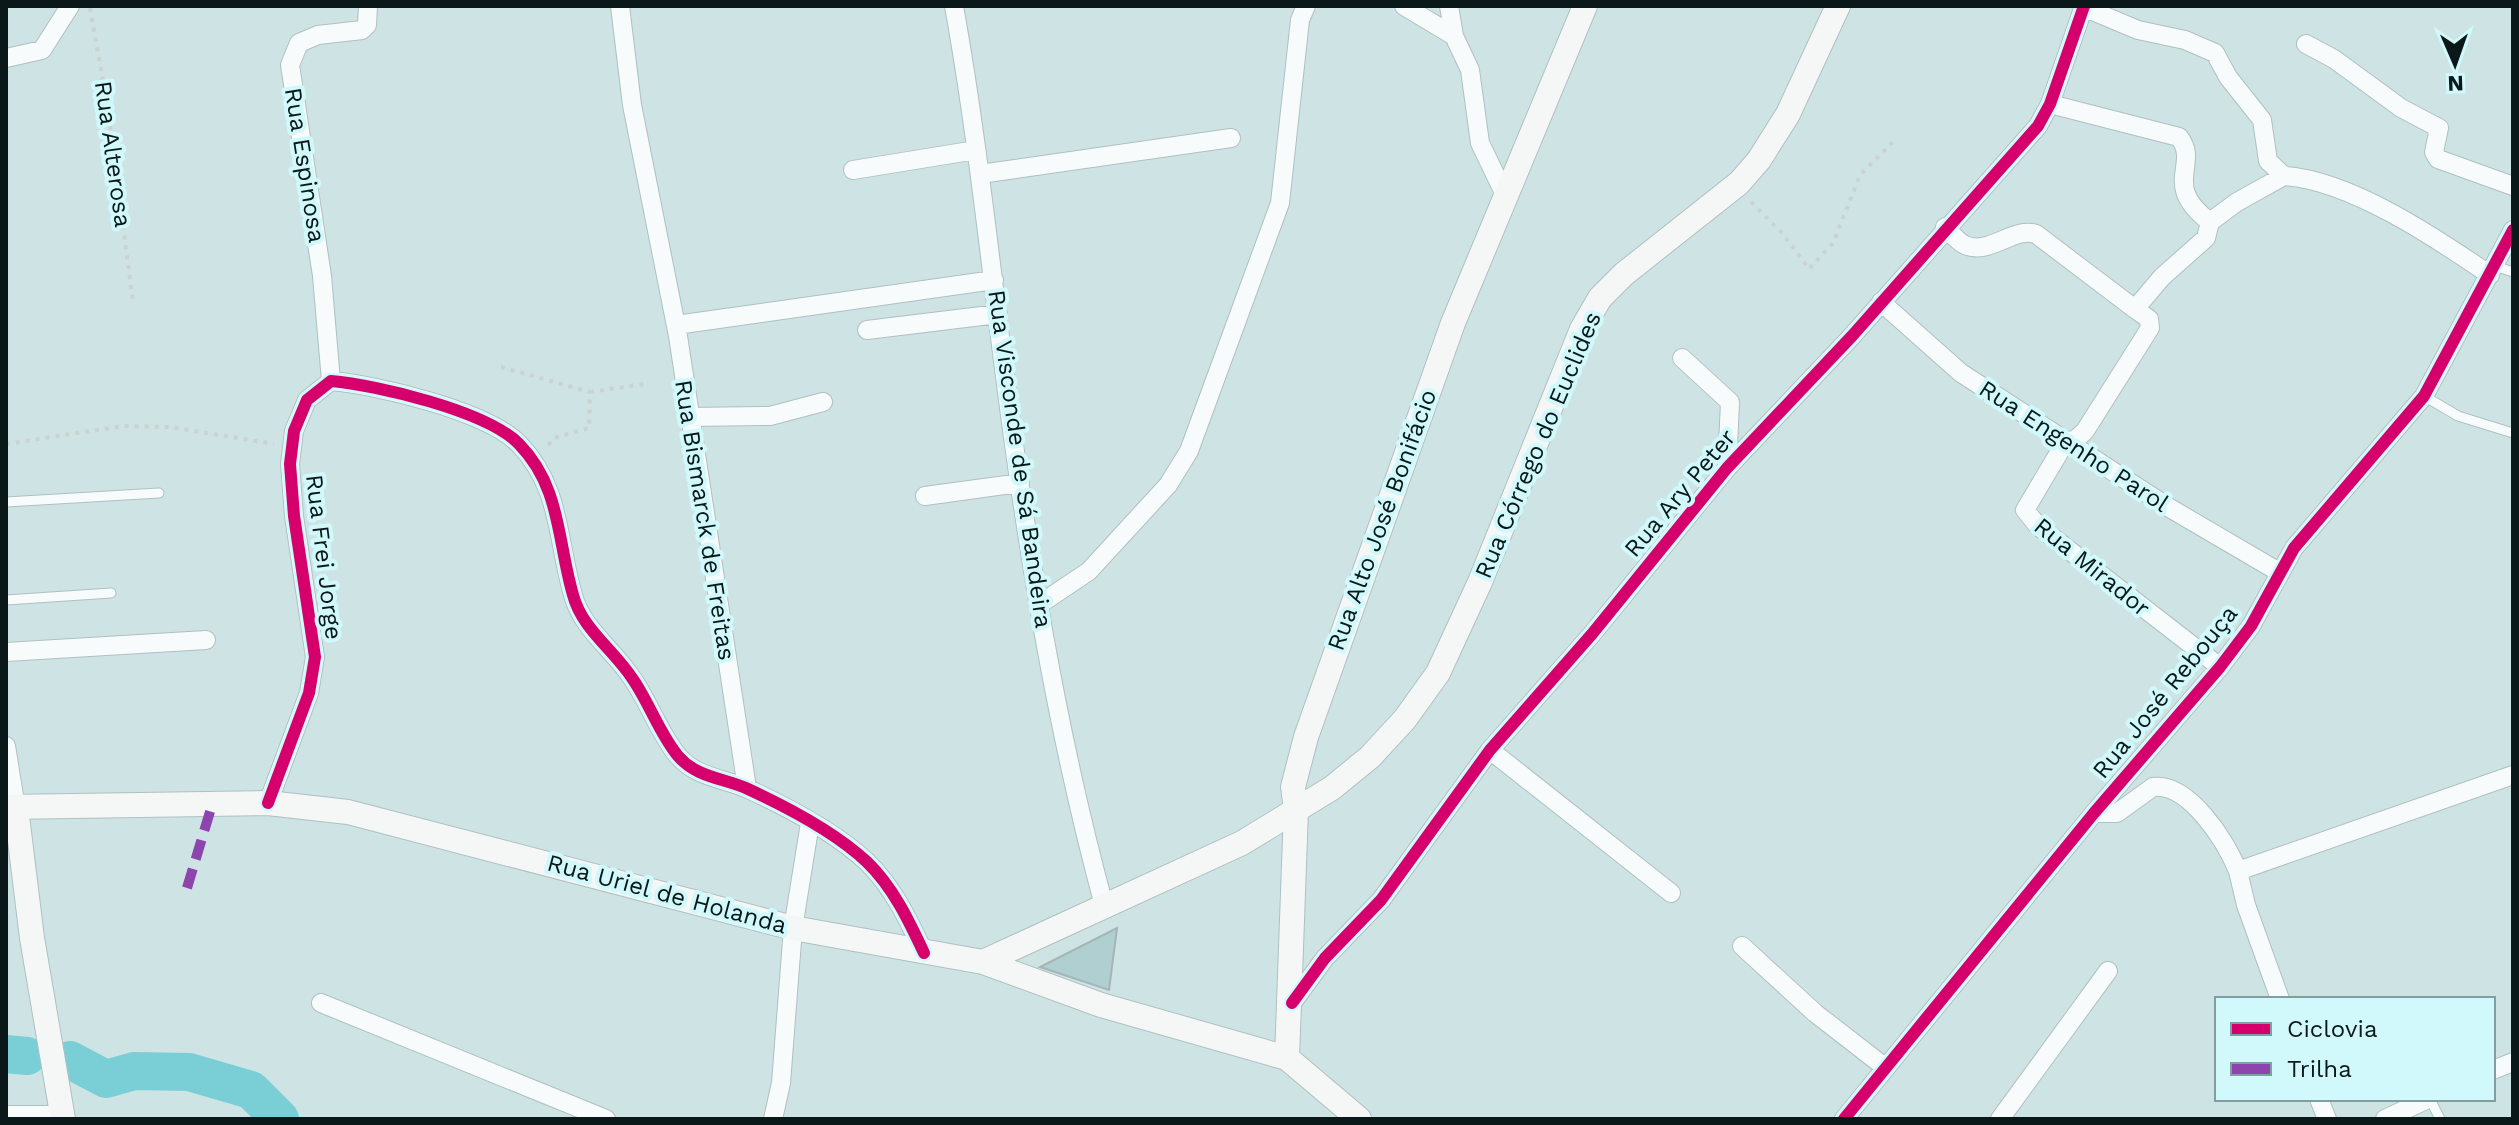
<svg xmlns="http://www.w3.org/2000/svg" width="2519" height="1125" font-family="'Work Sans',sans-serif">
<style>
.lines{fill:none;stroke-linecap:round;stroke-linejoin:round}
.river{stroke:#79cfd5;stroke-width:38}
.building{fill:#b0cfd0;stroke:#a5b5b6;stroke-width:2}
.lane-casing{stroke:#afc0c1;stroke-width:11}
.street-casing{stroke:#afc0c1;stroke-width:20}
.secondary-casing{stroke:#afc0c1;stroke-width:26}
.path{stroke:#cbd2d2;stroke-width:4;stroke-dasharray:4 6;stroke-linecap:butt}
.lane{stroke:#f8fbfb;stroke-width:9}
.street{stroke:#f8fbfb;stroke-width:18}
.secondary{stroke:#f5f7f7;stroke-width:24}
.quiet{stroke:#8e44ad;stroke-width:10;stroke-dasharray:20 10;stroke-linecap:butt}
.cycleway-casing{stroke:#d1f9fb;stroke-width:17}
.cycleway{stroke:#d6006c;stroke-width:12}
.labels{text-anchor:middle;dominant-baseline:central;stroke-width:8;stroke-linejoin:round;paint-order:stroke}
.street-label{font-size:24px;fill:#0a1819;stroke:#d1f9fb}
</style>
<rect width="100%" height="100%" fill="#cee3e4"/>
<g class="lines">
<path class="river" d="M6 1054 27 1056
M70 1060 106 1079 134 1071 189 1072 251 1090 280 1119"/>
</g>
<path class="building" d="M1117 928 1109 990 1040 967Z"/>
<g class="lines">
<defs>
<path id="lane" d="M2495 266 2513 272
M2424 396 2458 416 2513 433
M6 502 159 493
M6 600 111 593
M2430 1099 2440 1119"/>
<path id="street" d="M620 6 632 105 678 336 747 788
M954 6C975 123 988 242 1003 361 1026 544 1056 730 1105 909
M1404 6 1454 36 1470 70 1480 143 1506 197
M1449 6 1454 36
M2083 7 2138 30 2185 40 2215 53 2228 77 2262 120 2268 161 2284 176
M2306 44 2334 59 2401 108 2439 128 2434 152 2438 159 2513 186
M6 58 42 50 70 6
M2050 104 2179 137C2201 165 2160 184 2210 222
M853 170 976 150
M980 174 1231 138
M1945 227C1951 233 1958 242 1965 245 1989 256 2014 226 2036 234L2135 309
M1881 302 1961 373 2168 507 2279 572
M676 325 994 280
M867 330 998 314
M1682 358 1730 402 1727 468
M331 381 322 276 290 65 299 43 318 35 362 30 367 25 368 6
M688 417 770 416 823 402
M925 496 1020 483
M1040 604 1089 571 1168 485 1189 451 1280 203 1300 20 1306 6
M6 652 206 640
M2220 667 2038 526 2025 510 2066 441 2075 440 2085 431 2150 328 2149 319 2135 309 2162 277 2206 238 2210 222 2237 202 2284 176C2350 180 2436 238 2490 275
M6 746 16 808
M1490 750 1671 893
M268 803 309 693 315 657 294 516 290 464 294 431 307 400 331 381C377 385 487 411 519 444 561 487 557 540 573 595 582 629 613 649 632 678 649 702 659 733 678 756 697 778 724 778 748 789 787 807 835 832 867 862 893 887 909 921 924 953
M2094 813H2117L2153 787C2189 782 2226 842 2238 871L2513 775
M2238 871 2246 905 2280 999
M1742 946 1815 1013 1886 1068
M321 1003 606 1119
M1292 1003 1325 958 1381 900 1490 750 1592 634 1727 468 1852 336 2038 126 2050 104 2084 6
M2493 1070 2513 1062
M2319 1099 2327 1119
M6 1115H63
M773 1119 781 1083 793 928 810 823
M1844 1119 2094 813 2220 667 2251 626 2294 548 2424 396 2513 230
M2000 1119 2108 971
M2385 1119 2428 1099"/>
<path id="secondary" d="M6 807 268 803 348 812 793 928 983 962 1101 1005 1287 1058 1359 1119
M16 808 32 938 63 1119
M983 962 1242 843 1332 788 1370 757 1405 719 1438 673 1480 582 1582 329 1600 298 1624 274 1739 183 1759 160 1788 114 1838 6
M1287 1058 1296 810 1293 787 1306 737 1453 323 1585 6"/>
</defs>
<use href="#lane" class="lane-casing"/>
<use href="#street" class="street-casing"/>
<use href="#secondary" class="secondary-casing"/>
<path class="path" d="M90 8 107 104 133 302
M1751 202 1783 234 1809 269 1833 243 1860 175 1897 138
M501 367 590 392 589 428 554 438 546 448
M590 392 644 384
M6 444 123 426 170 427 274 444"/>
<use href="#lane" class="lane"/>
<use href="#street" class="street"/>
<use href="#secondary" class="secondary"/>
<path class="quiet" d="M187 888 212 805"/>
<defs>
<path id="cycleway" d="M268 803 309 693 315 657 294 516 290 464 294 431 307 400 331 381C377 385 487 411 519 444 561 487 557 540 573 595 582 629 613 649 632 678 649 702 659 733 678 756 697 778 724 778 748 789 787 807 835 832 867 862 893 887 909 921 924 953
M1292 1003 1325 958 1381 900 1490 750 1592 634 1727 468 1852 336 2038 126 2050 104 2084 6
M1844 1119 2094 813 2220 667 2251 626 2294 548 2424 396 2513 230"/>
</defs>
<use href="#cycleway" class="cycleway-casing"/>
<use href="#cycleway" class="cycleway"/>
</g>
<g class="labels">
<g class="street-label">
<text transform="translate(113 154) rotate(82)">Rua Alterosa</text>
<text transform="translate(305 165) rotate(81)">Rua Espinosa</text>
<text transform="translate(1538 445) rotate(-67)">Rua Córrego do Euclides</text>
<text transform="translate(2074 446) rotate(33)">Rua Engenho Parol</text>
<text transform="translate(1020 459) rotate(82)">Rua Visconde de Sá Bandeira</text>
<text transform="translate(1680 493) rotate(-50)">Rua Ary Peter</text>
<text transform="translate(705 520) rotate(81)">Rua Bismarck de Freitas</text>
<text transform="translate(1382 520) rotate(-70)">Rua Alto José Bonifácio</text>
<text transform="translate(324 557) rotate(83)">Rua Frei Jorge</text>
<text transform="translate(2092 567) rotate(39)">Rua Mirador</text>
<text transform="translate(2165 692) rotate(-51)">Rua José Rebouça</text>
<text transform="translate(667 894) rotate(15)">Rua Uriel de Holanda</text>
</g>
</g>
<rect width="2519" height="1125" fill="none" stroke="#0a1819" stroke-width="16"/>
<rect x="2215" y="997" width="280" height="104" fill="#d1f9fb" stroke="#819fa1" stroke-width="2"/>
<rect x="2231" y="1023" width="40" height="12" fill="#d6006c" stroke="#819fa1" stroke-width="2"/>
<text x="2287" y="1037" font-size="24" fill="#0a1819">Ciclovia</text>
<rect x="2231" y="1063" width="40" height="12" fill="#8e44ad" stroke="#819fa1" stroke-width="2"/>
<text x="2287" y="1077" font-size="24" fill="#0a1819">Trilha</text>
<g transform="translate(2455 64) rotate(178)" stroke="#d1f9fb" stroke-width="6" paint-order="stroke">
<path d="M0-6L14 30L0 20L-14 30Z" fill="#0a1819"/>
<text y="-12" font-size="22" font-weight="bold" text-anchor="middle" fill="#0a1819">N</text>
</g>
</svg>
